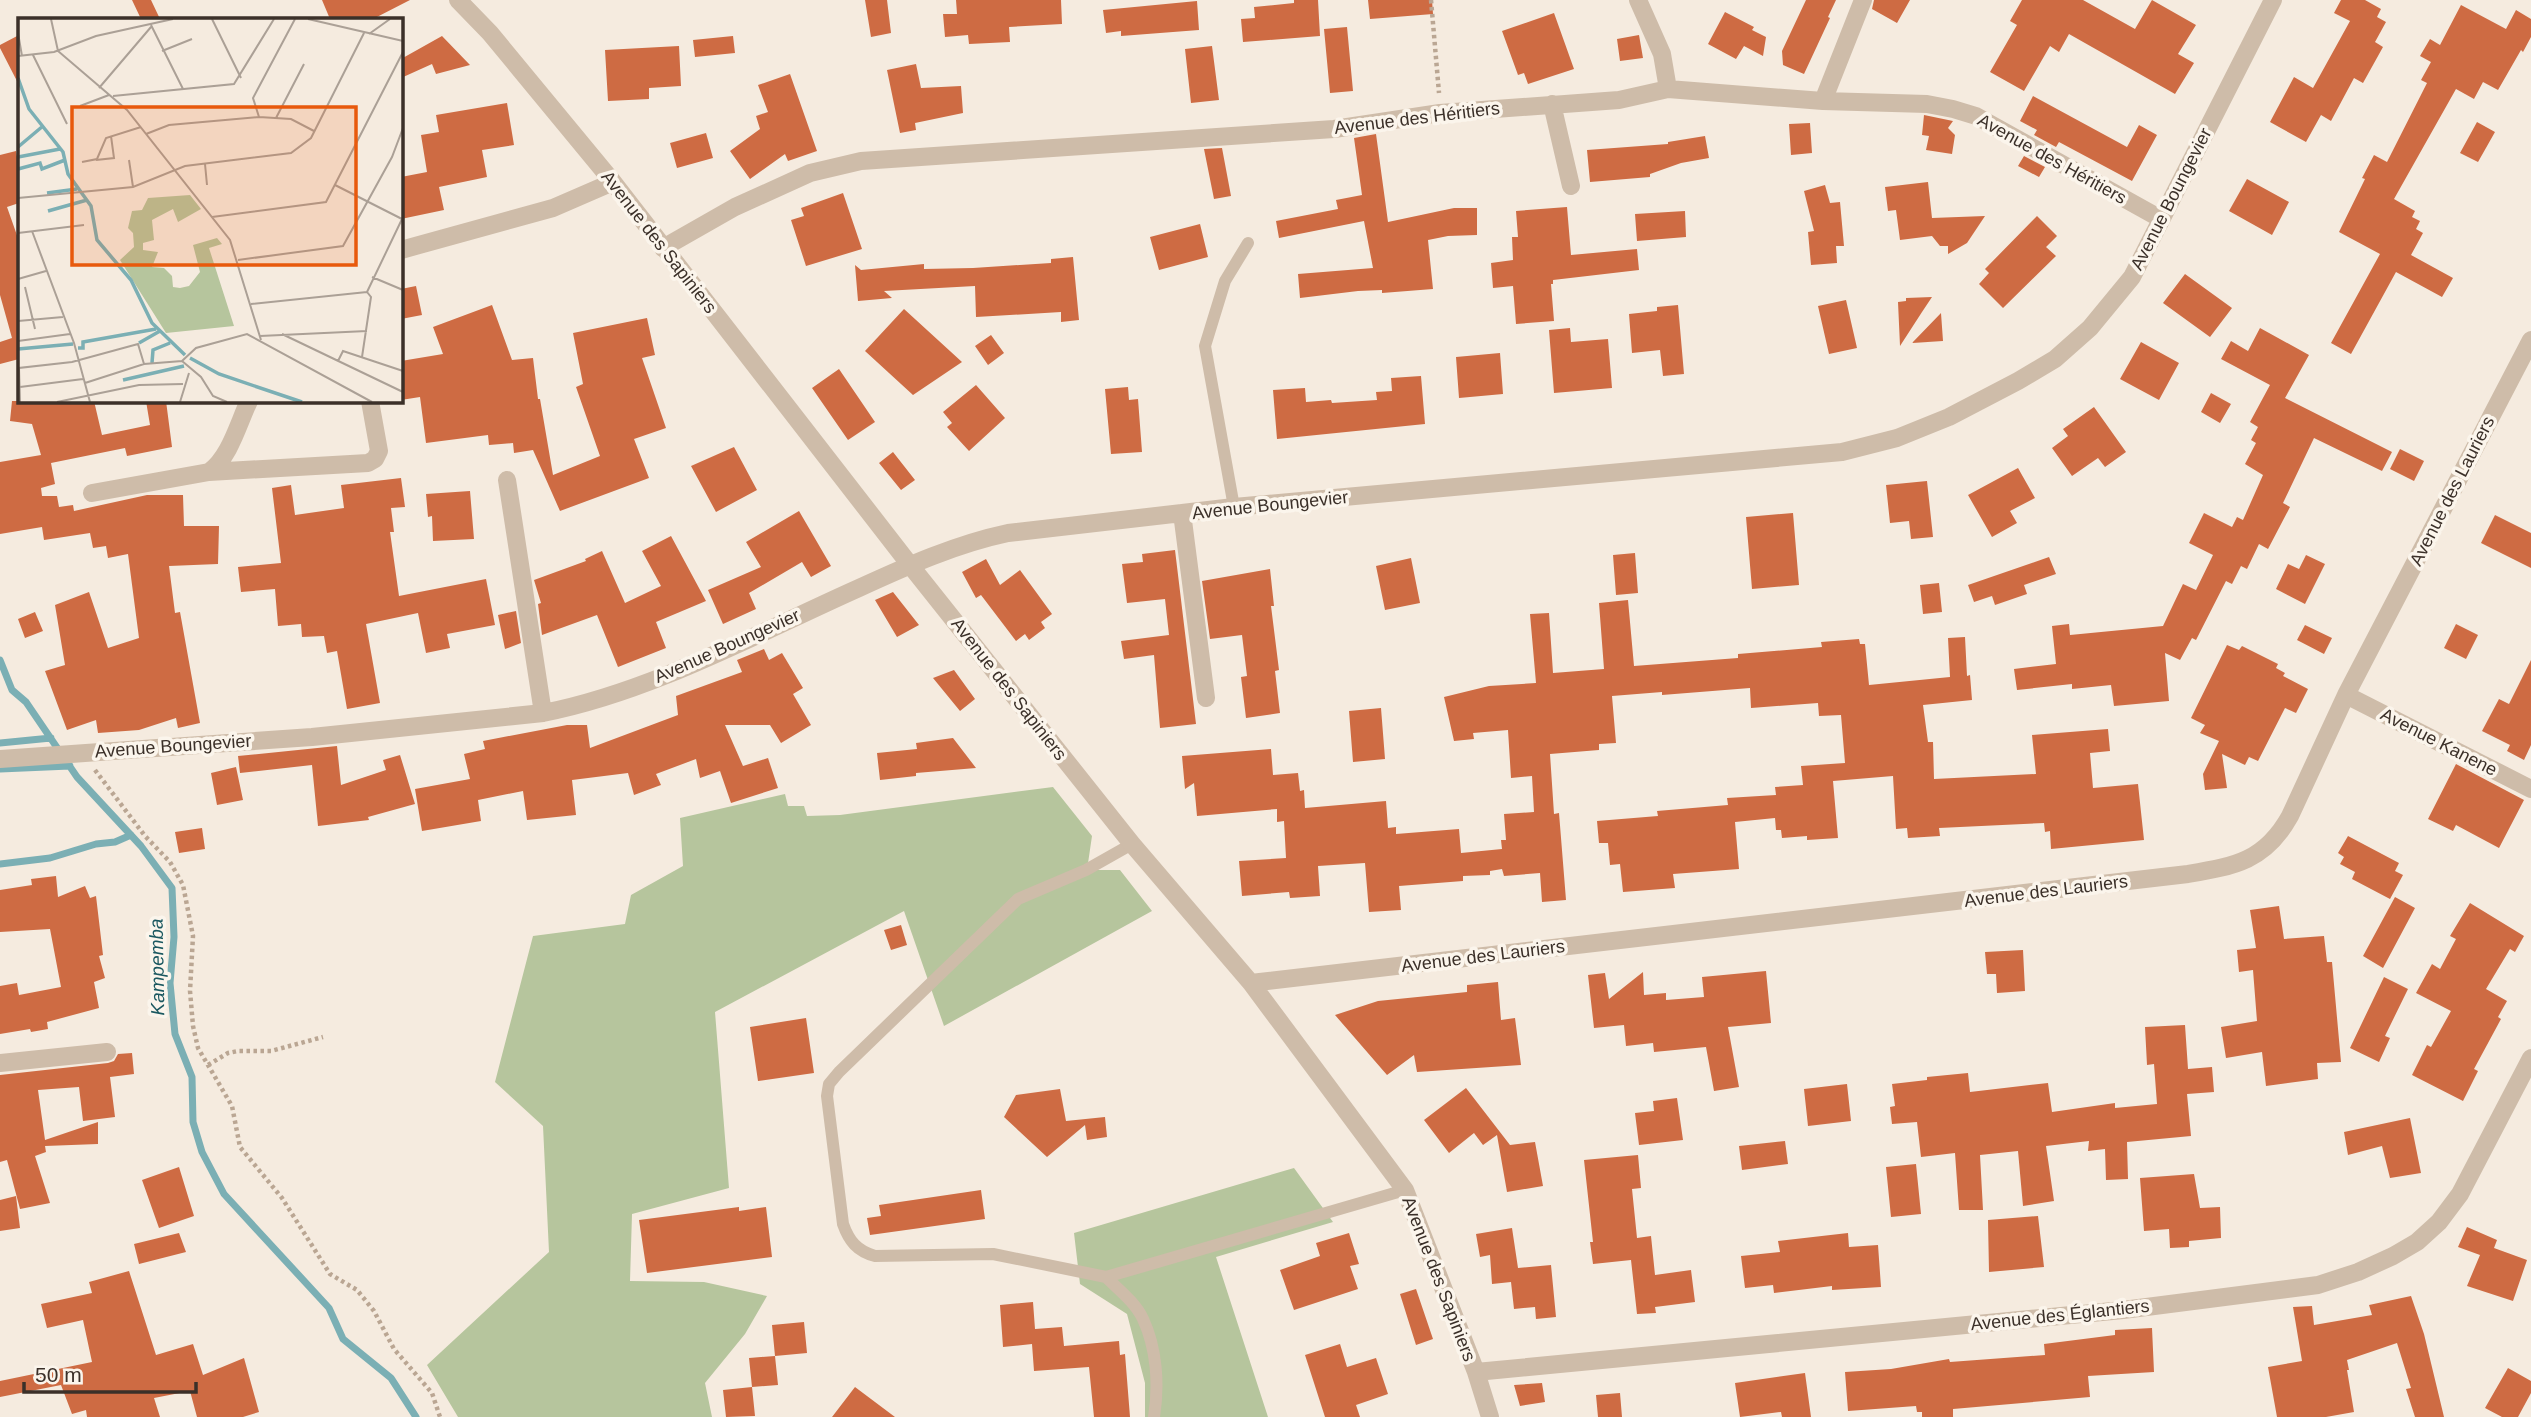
<svg xmlns="http://www.w3.org/2000/svg" width="2531" height="1417" font-family="Arial,sans-serif">
<style>
.green{fill:#b6c59d}
.lines{fill:none;stroke-linecap:round;stroke-linejoin:round}
.stream{stroke:#7bafb4;stroke-width:7}
.building{fill:#ce6b43}
.path{stroke:#baa693;stroke-width:4.5;stroke-dasharray:3.5 3.5;stroke-linecap:butt}
.service{stroke:#cebca9;stroke-width:12}
.minor{stroke:#cebca9;stroke-width:18}
.labels{text-anchor:middle;dominant-baseline:central;stroke-width:7;stroke-linejoin:round;paint-order:stroke}
.street-label{font-size:18px;fill:#3b3029;stroke:#fbf5ec}
.water-label{font-size:19px;font-style:italic;fill:#1b5860;stroke:#fbf5ec}
.inset-river{fill:none;stroke:#7bafb4;stroke-width:3.5}
.inset-road{fill:none;stroke:#aba096;stroke-width:2}
.view{fill:#e8590c;fill-opacity:0.15;stroke:#e8590c;stroke-width:3.5}
.inset-edge{fill:none;stroke:#3b3029;stroke-width:3.5}
</style>
<rect width="100%" height="100%" fill="#f5ebdf"/>
<path class="green" d="M1053 787 1092 836 1087 870H1120L1152 911 944 1026 904 911 715 1012 729 1188 632 1214 630 1281 704 1282 767 1296 745 1334 705 1383 712 1417H458L427 1365 549 1252 543 1126 495 1082 533 936 625 924 631 895 683 866 680 818 785 794 788 806H804L807 816 840 815Z
M1294 1168 1333 1222 1216 1257 1268 1417H1145V1383L1127 1314 1080 1284 1074 1233Z"/>
<g class="lines">
<path class="stream" d="M0 660 12 690 26 702 77 777 141 846 172 888 174 937 170 983 175 1034 192 1077 193 1122 202 1152 224 1194 329 1308 343 1339 391 1378 416 1417
M0 743 51 738
M0 769 70 766
M0 864 50 858 96 844 115 842 131 835"/>
</g>
<path class="building" d="M132 0H151L160 19H141Z
M322 0H410L373 19H330Z
M865 0H887L891 33 871 37Z
M956 0H1061L1062 24 1009 27 1010 42 969 44 968 35 945 37 943 14H957Z
M1294 0H1318L1320 36 1243 42 1241 19 1255 18 1254 7 1294 3Z
M1368 0H1432L1433 14 1370 19Z
M1806 0H1836L1828 17 1830 18 1804 74 1783 65 1782 51Z
M1874 0H1910L1897 23 1872 9Z
M2022 0H2083L2135 29 2152 0 2196 25 2178 54 2194 63 2175 94 2069 34 2059 52 2050 46 2024 91 1990 72 2017 25 2010 21Z
M2341 0H2365L2381 9 2377 17 2386 22 2375 42 2383 47 2363 83 2354 78 2331 121 2321 115 2306 142 2270 122 2294 77 2313 88 2350 21 2334 13Z
M1197 1 1199 30 1121 36V31L1106 33 1103 10Z
M2461 5 2506 29 2516 10 2531 19V37L2523 52 2521 50 2498 90 2483 82 2474 99 2456 89 2394 199 2415 211 2412 217 2420 221 2416 229 2423 233 2411 255 2453 278 2442 297 2396 272 2351 354 2331 343 2380 254 2339 232 2365 179 2362 178 2374 155 2387 162 2427 83 2421 80 2431 62 2420 56 2430 39 2440 45Z
M1725 12 1754 27 1752 30 1766 37 1763 56 1744 46 1736 59 1708 44Z
M1554 13 1574 69 1528 84 1524 73 1518 75 1502 31Z
M1347 27 1353 91 1330 93 1324 29Z
M19 35V85L0 48V45Z
M1639 35 1643 58 1620 61 1617 39Z
M442 36 470 65 436 74 432 64 401 78V59Z
M733 36 735 53 695 57 693 40Z
M679 46 681 86 649 88V99L608 101 605 50Z
M1212 46 1219 100 1191 103 1185 49Z
M916 64 921 88 961 86 963 113 915 123 916 130 900 133 887 70Z
M790 74 817 151 788 161 785 154 750 179 730 151 760 129 756 116 768 112 758 85Z
M2033 96 2127 147 2139 125 2157 135 2132 181 2059 142 2056 147 2034 135 2037 130 2020 121Z
M507 103 514 145 482 150 487 177 439 187 444 210 401 219V177L427 172 421 135 439 132 436 115Z
M1924 115 1953 121 1948 128 1955 135 1952 154 1926 150 1929 136 1922 135Z
M2477 122 2495 132 2478 162 2460 153Z
M1810 123 1812 153 1791 155 1789 124Z
M706 133 713 158 677 168 670 143Z
M1376 134 1388 222 1454 208H1477V235L1448 236 1428 240 1433 289 1382 293V290L1358 291 1300 298 1298 274 1373 268 1364 221 1279 238 1276 221 1338 209 1336 200 1362 195 1354 138Z
M1705 136 1709 158 1681 163 1650 174V177L1590 182 1587 150 1668 144V142Z
M1222 148 1231 196 1214 199 1204 149Z
M16 151 19 168V203L7 207 19 241V359L0 364V342L12 338 0 295V155Z
M2024 156 2045 167 2039 177 2018 166Z
M2247 179 2289 202 2272 235 2229 211Z
M1928 182 1932 218 1985 216 1967 243 1948 254V246H1940L1932 236 1900 240 1896 210 1888 211 1885 187Z
M1825 185 1830 203 1840 202 1844 246H1836L1837 263 1811 265 1808 232 1814 231 1804 191Z
M843 193 862 249 806 266 791 220 804 216 801 208Z
M1567 207 1571 255 1637 249 1639 270 1553 280V284H1551L1554 321 1516 324 1513 286 1493 288 1491 263 1513 260 1512 237H1518L1516 211Z
M1685 211 1686 237 1637 241 1635 214Z
M2037 216 2057 236 2046 247 2056 256 2003 308 1979 284 1989 273 1985 269Z
M1200 224 1208 257 1159 270 1150 237Z
M1073 257 1079 320 1061 322V312L976 317 975 286 884 291 892 298 858 301 855 265 861 270 924 264V269L973 268 1051 263V259Z
M2185 274 2232 308 2210 337 2163 303Z
M416 286 422 315 401 319V289Z
M1932 297 1922 312 1900 346 1898 302 1906 301V298Z
M1846 300 1857 348 1829 354 1818 306Z
M492 305 512 360 533 358 538 399H540L553 475 600 456 576 387 583 384 573 333 647 318 655 355 642 358 666 428 634 439 649 478 560 511 533 450 514 453 513 443 489 445 488 435 426 443 420 397 401 400V361L443 354 433 327Z
M1678 305 1684 374 1663 376 1660 350 1632 353 1629 314 1657 311V307Z
M904 309 962 362 913 395 865 351Z
M1941 313 1943 341 1912 343Z
M1570 328 1571 342 1608 339 1612 388 1554 393 1549 330Z
M2260 328 2309 355 2285 398 2392 452 2382 471 2314 438 2283 503 2290 507 2268 549 2259 544 2247 569 2241 566 2232 584 2226 581 2196 640 2192 638 2180 660 2165 653 2169 701 2114 706 2111 685 2072 689V684L2017 690 2014 669 2056 664 2052 626 2069 624 2070 635 2163 626 2183 584 2196 590 2213 555 2189 543 2204 513 2232 527 2237 517 2243 520 2263 475 2245 464 2256 443 2251 440 2258 427 2250 422 2270 385 2221 359 2231 341 2248 351Z
M991 335 1004 353 988 365 975 346Z
M2141 342 2179 363 2159 400 2120 379Z
M1500 353 1503 394 1459 398 1456 357Z
M839 369 875 422 848 440 812 388Z
M1421 376 1425 424 1277 439 1273 390 1305 388 1306 402 1331 400 1332 403 1377 400 1376 392 1392 391 1391 378Z
M976 385 1005 418 969 451 947 427 952 423 943 412Z
M1128 387 1129 400 1138 399 1142 452 1111 454 1105 389Z
M2211 393 2231 404 2220 423 2201 412Z
M12 401H94L102 435 150 425 146 401H166L172 447 127 456 125 448 51 463 55 484 41 488 42 496H57L59 507 73 505 74 511 147 495H183L184 526H219L218 564 169 566 175 613 180 612 200 723 178 728 176 718 139 730 98 733 96 720 67 730 45 671 65 665 55 605 89 592 108 648 139 638 128 554 108 558 106 546 93 548 90 533 44 540 42 527 0 534V462L41 455 32 424 10 421Z
M2094 407 2126 452 2105 467 2098 458 2072 476 2052 448 2068 436 2063 429Z
M734 447 757 490 716 512 691 466Z
M2400 449 2424 461 2414 481 2390 469Z
M893 452 915 480 901 490 879 463Z
M2018 468 2035 498 2010 511 2017 523 1992 537 1968 495Z
M401 478 405 507 391 508 394 532H390L399 596 486 579 495 625 447 634 450 648 426 653 418 613 366 624 380 703 347 709 337 651 327 653 324 636 302 637 301 624 278 626 275 589 241 592 238 567 281 563 272 488 291 485 295 515 344 508 341 485Z
M1927 481 1933 537 1911 539 1909 521 1890 523 1886 485Z
M470 491 474 539 433 541 432 516 428 517 426 494Z
M799 511 831 566 811 577 802 562 749 593 756 609 723 624 708 590 761 567 746 542Z
M1793 513 1799 585 1752 589 1746 517Z
M2495 515 2531 533V568L2481 543Z
M671 536 706 601 656 622 666 648 618 667 597 615 542 635 538 604 541 603 534 580 586 561 585 559 602 551 625 603 661 586 642 551Z
M1175 550 1196 724 1160 728 1154 655 1124 659 1121 641 1169 635 1165 599 1127 603 1122 564 1143 562 1142 554Z
M1635 553 1638 593 1616 595 1613 555Z
M2306 555 2325 564 2305 604 2276 589 2288 564 2299 569Z
M2049 557 2056 574 2024 585 2027 594 1995 605 1992 596 1974 602 1968 585Z
M1411 558 1420 603 1385 610 1376 566Z
M986 559 1000 585 1020 570 1052 614 1041 622 1045 628 1029 640 1025 634 1016 641 981 595 976 598 962 572Z
M1270 569 1274 606H1271L1279 670 1275 671 1280 713 1246 718 1241 677 1247 676 1242 635 1210 639 1202 581Z
M1939 583 1942 612 1923 614 1920 585Z
M893 592 919 625 897 637 875 600Z
M1628 600 1634 666 1738 658V654L1822 647 1821 642 1859 639 1860 644H1865L1869 685 1950 677 1948 638 1965 637 1967 676 1970 675 1972 700 1923 705 1928 742H1933L1934 779 2036 774 2032 735 2108 729 2110 751 2090 753 2093 788 2138 784 2144 840 2051 849 2050 831 2045 832 2044 823 1939 828 1940 836 1908 838 1907 828 1896 829 1893 776 1833 781 1838 838 1807 840V836L1782 838 1781 830H1776L1775 818 1735 822 1739 869 1673 874 1675 888 1623 892 1620 864 1610 865 1608 843H1599L1597 821 1658 816 1657 811 1728 805 1727 798 1776 795 1775 787 1803 785 1801 766 1845 763 1841 715 1819 716 1818 703 1751 708 1750 688 1662 695V692L1612 696 1616 743 1599 744V750L1550 754 1554 814 1559 813 1566 900 1542 902 1540 873 1504 876 1502 869 1490 871V875L1463 876V881L1399 886 1401 910 1369 912 1365 863 1318 866 1320 896 1290 898 1289 892 1242 896 1239 861 1286 858 1284 821 1277 822V809L1197 816 1194 783 1185 789 1182 756 1271 749 1273 775 1298 773 1300 791 1304 790 1305 808 1386 801 1388 828 1396 827V834L1459 829 1461 853 1502 849 1501 840H1506L1504 814 1534 812 1532 776 1511 778 1508 730 1473 733 1474 739 1454 741 1444 697 1489 686 1536 683 1530 614 1549 613 1553 673 1604 669 1599 603Z
M516 611 521 643 505 649 498 615Z
M35 612 43 631 25 638 18 619Z
M2456 624 2478 635 2466 659 2444 648Z
M2305 625 2332 638 2324 654 2297 640Z
M2227 645 2239 650 2242 646 2278 664 2276 668 2285 673 2283 676 2308 689 2296 713 2285 708 2258 761 2249 757 2245 765 2222 754 2227 788 2205 790 2203 774 2219 741 2200 733 2205 725 2191 718Z
M764 649 769 660 782 653 803 688 793 694 811 725 781 743 770 725H725L743 766 768 758 778 788 731 803 720 771 700 778 696 759 656 774 661 785 634 795 628 773 572 780 576 815 527 820 523 791 478 800 481 821 422 831 415 789 470 779 464 754 485 749 483 741 567 725H587L590 748 678 715 676 696 742 672 737 660Z
M2531 660V745L2524 760 2507 751 2510 745 2482 731 2499 699 2509 704Z
M954 670 975 699 960 711 933 678Z
M1381 708 1385 759 1353 762 1349 711Z
M953 738 976 768 916 773V776L880 780 877 753 917 749 916 743Z
M337 746 341 785 386 770 383 760 400 755 415 804 368 817 369 820 318 826 312 765 240 773 238 756Z
M2456 764 2524 800 2499 848 2456 825 2453 831 2428 819Z
M236 767 243 800 217 805 211 773Z
M202 828 205 849 179 853 175 832Z
M2348 836 2399 863 2395 871 2403 875 2390 899 2352 879 2355 872 2340 864 2344 857 2338 853Z
M56 876 58 897 85 886 90 898 96 896 103 955 99 956 105 978 94 982 99 1008 47 1022 48 1029 31 1032 30 1029 0 1034V986L17 983 19 995 61 987 50 929 0 932V890L32 885 31 879Z
M2395 897 2415 908 2383 968 2363 956Z
M2470 903 2524 936 2515 952 2510 949 2486 989 2507 1001 2498 1017 2501 1019 2474 1069 2478 1071 2463 1101 2412 1075 2427 1045 2431 1047 2451 1011 2416 993 2432 964 2440 969 2456 939 2450 936Z
M2279 906 2284 939 2324 936 2327 962H2332L2341 1062 2317 1063 2318 1079 2266 1086 2262 1052 2226 1058 2221 1027 2257 1021 2253 970 2239 972 2237 950 2256 948 2250 910Z
M901 925 907 945 891 950 884 930Z
M2023 950 2025 991 1997 993 1996 974H1987L1985 952Z
M1766 971 1771 1023 1728 1027 1739 1087 1714 1091 1706 1047 1654 1052 1653 1043 1626 1046 1624 1025 1594 1028 1588 975 1605 973 1609 999 1643 972 1644 995 1666 993V1000L1704 997 1702 977Z
M2384 977 2408 989 2385 1036 2390 1038 2379 1062 2350 1048Z
M1498 982 1501 1020 1515 1018 1521 1065 1417 1072 1414 1055 1387 1075 1335 1015 1378 1001 1467 992V985Z
M806 1018 814 1073 758 1081 750 1027Z
M2185 1025 2188 1069 2212 1067 2214 1092 2187 1094 2191 1136 2127 1142 2128 1179 2106 1180 2105 1149 2088 1151 2089 1141 2046 1146 2054 1201 2023 1206 2018 1151 1980 1155 1983 1210H1959L1955 1153 1921 1157 1917 1122 1892 1124 1890 1107 1895 1106 1892 1084 1927 1080V1077L1968 1073 1970 1092 2048 1083 2052 1112 2115 1103V1108L2157 1104 2154 1064 2147 1065 2145 1027Z
M132 1053 134 1074 110 1077 115 1117 83 1121 79 1087 38 1090 45 1140 98 1122V1144L45 1146 46 1152 35 1156 50 1203 20 1209 7 1160 0 1162V1075L108 1063 114 1061 118 1054Z
M1847 1084 1851 1121 1808 1126 1804 1089Z
M1466 1088 1510 1145 1535 1142 1543 1186 1507 1192 1497 1135 1483 1145 1474 1133 1449 1153 1424 1120Z
M1060 1089 1066 1121 1105 1117 1107 1137 1087 1140 1085 1125 1047 1157 1004 1117 1016 1095Z
M1677 1098 1683 1140 1639 1145 1635 1113 1654 1111 1653 1101Z
M2410 1118 2421 1173 2390 1178 2382 1146 2348 1155 2344 1132Z
M1785 1141 1788 1164 1742 1170 1739 1146Z
M1638 1155 1641 1188 1632 1189 1637 1238 1651 1236 1655 1275 1691 1270 1695 1302 1655 1307 1656 1313 1637 1314 1631 1260 1593 1264 1590 1242H1593L1584 1160Z
M1916 1164 1921 1214 1891 1217 1886 1167Z
M179 1167 194 1216 159 1228 142 1180Z
M2194 1174 2200 1208 2220 1207 2221 1238 2189 1241V1247L2170 1248 2169 1229 2144 1231 2140 1178Z
M981 1190 985 1219 870 1235 867 1218 881 1216 879 1205Z
M16 1196 20 1228 0 1231V1200Z
M739 1207V1211L766 1207 772 1257 647 1273 639 1220Z
M2038 1216 2044 1267 1989 1272 1988 1220Z
M2467 1227 2497 1240 2494 1248 2527 1260 2513 1301 2467 1286 2480 1255 2458 1247Z
M1512 1228 1518 1268 1551 1265 1556 1317 1536 1319 1535 1307 1514 1309 1511 1282 1492 1284 1490 1255 1480 1257 1476 1234Z
M179 1233 186 1252 139 1264 134 1244Z
M1349 1233 1359 1264 1350 1266 1358 1289 1294 1310 1280 1270 1320 1256 1316 1243Z
M1848 1233 1849 1247 1878 1245 1881 1287 1832 1290V1286L1774 1293 1773 1285 1745 1288 1741 1256 1780 1252 1778 1241Z
M129 1271 156 1355 193 1344 203 1375 244 1358 259 1412 243 1417H197L190 1391 154 1398 160 1417H87L86 1410 72 1414 61 1385 0 1397V1381L92 1362 83 1320 47 1328 41 1304 92 1293 89 1282Z
M1416 1289 1433 1339 1416 1345 1400 1294Z
M2411 1296 2424 1334 2444 1417H2415L2406 1389 2411 1388 2397 1343 2347 1360 2349 1370H2347L2354 1412 2326 1417H2277L2268 1367 2302 1361 2293 1307 2312 1306 2314 1325 2372 1315 2369 1305Z
M1033 1302 1035 1329 1062 1327 1064 1346 1119 1341 1120 1355 1125 1354 1130 1417H1094L1089 1367 1034 1371 1032 1344 1003 1347 1000 1305Z
M804 1322 807 1353 775 1356 772 1325Z
M2152 1328 2154 1372 2088 1376 2090 1397 1953 1409V1417H1922V1412H1917L1916 1406 1848 1411 1845 1372 1891 1369 1949 1359 1950 1362 2045 1355 2044 1344 2115 1335V1330Z
M1340 1344 1347 1367 1376 1358 1388 1394 1356 1405 1360 1417H1325L1305 1355Z
M775 1356 778 1385 752 1387 749 1358Z
M2508 1368 2531 1381V1393L2518 1417H2502L2485 1408Z
M1805 1373 1811 1417H1782L1781 1412 1740 1417 1735 1383Z
M1542 1383 1545 1402 1520 1406 1514 1385Z
M752 1387 755 1416 726 1417 723 1390Z
M855 1387 895 1417H832Z
M1620 1393 1622 1417H1598L1596 1395Z"/>
<g class="lines">
<path class="path" d="M1431 0 1439 93
M95 770 145 836 170 862 183 885 193 936 190 991 193 1026 198 1048 232 1106 240 1147 282 1198 330 1274 357 1290 374 1311 394 1349 432 1393 440 1417
M208 1065 228 1053 238 1051H271L323 1037"/>
<path class="service" d="M1234 507 1205 346 1225 281 1248 243
M1132 844 1086 870 1018 899 839 1072 829 1084 827 1096 843 1224C849 1241 857 1251 875 1256L993 1254 1106 1277 1405 1190
M1106 1277C1119 1290 1135 1302 1143 1319 1157 1349 1159 1385 1154 1417"/>
<path class="minor" d="M458 0 490 33 613 182 910 565 1132 844 1251 983 1405 1190 1476 1372 1490 1417
M1638 0 1662 54 1668 89
M1823 101 1863 0
M1552 104 1571 186
M663 248 735 207 810 173 861 161 1334 129 1440 113 1619 100 1668 89 1823 101 1927 104 1953 109 1976 116 2161 219
M401 250 553 208 613 182
M209 472 368 463 375 459 379 451 370 401
M507 480 543 713
M92 493 209 472C230 457 238 424 249 401
M1182 513 1206 698
M2346 695 2531 789
M0 759 312 737 543 713C651 692 758 633 859 588 907 566 956 544 1008 533L1234 507 1842 452 1897 438 1949 417 2018 381 2055 359 2090 328 2132 277 2273 0
M1251 983 2188 874C2235 866 2265 861 2290 816L2346 695 2531 340
M0 1063 107 1052
M1476 1372 2123 1310 2318 1285 2358 1272 2393 1256 2417 1242 2439 1222 2460 1194 2531 1058"/>
</g>
<g class="labels">
<g class="street-label">
<text transform="translate(1417 118) rotate(-7)">Avenue des Héritiers</text>
<text transform="translate(2052 159) rotate(29)">Avenue des Héritiers</text>
<text transform="translate(2171 199) rotate(-63)">Avenue Boungevier</text>
<text transform="translate(659 242) rotate(52)">Avenue des Sapiniers</text>
<text transform="translate(2452 491) rotate(-63)">Avenue des Lauriers</text>
<text transform="translate(1270 505) rotate(-6)">Avenue Boungevier</text>
<text transform="translate(727 646) rotate(-24)">Avenue Boungevier</text>
<text transform="translate(1009 689) rotate(52)">Avenue des Sapiniers</text>
<text transform="translate(2439 742) rotate(27)">Avenue Kanene</text>
<text transform="translate(173 746) rotate(-4)">Avenue Boungevier</text>
<text transform="translate(2046 891) rotate(-7)">Avenue des Lauriers</text>
<text transform="translate(1483 956) rotate(-7)">Avenue des Lauriers</text>
<text transform="translate(1439 1279) rotate(69)">Avenue des Sapiniers</text>
<text transform="translate(2060 1315) rotate(-6)">Avenue des Églantiers</text>
</g>
<g class="water-label">
<text transform="translate(157 967) rotate(-91)">Kampemba</text>
</g>
</g>
<g transform="translate(18 18)">
<rect width="385" height="385" fill="#f5ebdf"/>
<path d="M172 177 183 191 160 204 155 191 134 202 136 222 125 225V232L140 234 134 249 146 250 154 258 155 269 162 270 171 268 182 254 175 227 199 220 204 226 191 230 216 308 148 315 102 242 116 229 115 215 110 210 114 193 124 192 130 180Z" fill="#b6c59d"/>
<path class="inset-river" d="M0 60 11 91 45 134 50 156 73 188 79 222 113 262 134 305 167 337M0 129 25 108M0 139 42 131M0 151 22 145 24 151 47 142M29 175 59 171M30 193 69 182M121 325 142 313M60 330H65V324L138 311M0 331 55 326M172 340 201 356 284 384M134 345 135 332 152 325M105 362 166 348"/>
<path class="inset-road" d="M33 1 40 33 109 92 212 222 243 322M194 1 223 60M290 1 385 23M133 7 165 71M0 15 4 38M351 16 372 1M144 33 174 21M15 37 49 106M0 38 36 34 78 18 155 1M81 70 133 9M95 78 216 66 256 1M62 88 91 77M241 99 235 80 277 1M258 100 286 46M128 116 151 107 241 99 273 101 296 113M78 142 96 140 93 118M111 142 115 169M64 144 79 141 88 120 123 109M187 146 189 167M317 167 384 201M0 180 115 169 167 148 273 135 293 120 346 15M194 199 308 184 385 34M14 213 56 325 72 384M0 215 66 207M220 242 325 228 374 139 385 110M354 259 385 272M0 261 28 253M7 269 17 311M349 274 385 199M233 286 349 274M0 303 45 299M264 316 385 374M242 318 349 313M0 323 52 316M344 339 353 279 349 274M164 343 183 359 195 378 209 384M320 343 325 333 385 353M67 365 126 346 164 343 178 330 229 316 354 384M2 369 65 361M2 384 1 350 54 344 120 326 126 346M39 384 121 367 165 366M162 384 171 355"/>
<path class="view" d="M54 89H338V247H54Z"/>
<rect width="385" height="385" class="inset-edge"/>
</g>
<path d="M24 1382v10h172v-10" fill="none" stroke="#3b3029" stroke-width="3.5"/>
<text x="35" y="1382" font-size="21" fill="#3b3029" stroke="#fbf5ec" stroke-width="5" paint-order="stroke">50 m</text>
</svg>
